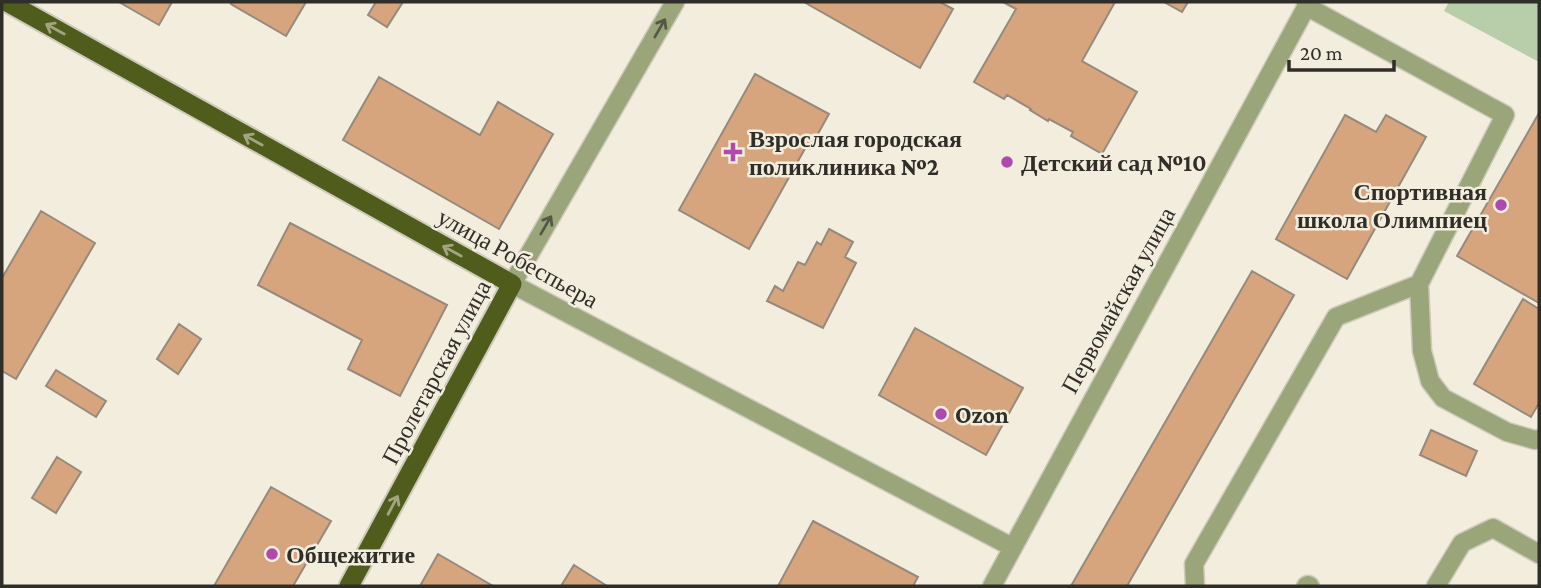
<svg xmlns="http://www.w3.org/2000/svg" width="1541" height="588" font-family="'Crimson Pro',serif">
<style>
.green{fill:#b8cdaa}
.building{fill:#d6a57d;stroke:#96897e;stroke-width:2}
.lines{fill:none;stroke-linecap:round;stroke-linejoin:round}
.service-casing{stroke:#cfcbbc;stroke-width:21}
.minor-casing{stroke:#cfcbbc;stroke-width:21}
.tertiary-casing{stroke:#cfcbbc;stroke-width:21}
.trunk-casing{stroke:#cfcbbc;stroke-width:23}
.service{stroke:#9aa67a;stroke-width:18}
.minor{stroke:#9aa67a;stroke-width:18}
.tertiary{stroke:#9aa67a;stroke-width:18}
.trunk{stroke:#505c1c;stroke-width:19}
.oneway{stroke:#555845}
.oneway2{stroke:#a1a47c}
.poi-dot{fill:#af49ae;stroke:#f2eddd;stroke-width:2.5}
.labels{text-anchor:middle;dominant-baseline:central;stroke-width:5;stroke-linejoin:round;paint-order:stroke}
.poi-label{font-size:24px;font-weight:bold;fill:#302e28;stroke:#f2eddd;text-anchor:start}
.street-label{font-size:24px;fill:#302e28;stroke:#f2eddd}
</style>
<rect width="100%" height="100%" fill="#f2eddd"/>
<path class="green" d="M1449 2H1539V62L1444 11Z"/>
<path class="building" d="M119 2H172L159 25Z
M232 2H306L286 36 231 4Z
M376 2H403L387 27 368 15Z
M804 2H940L953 9 920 68Z
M1003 2H1115L1082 61 1137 92 1102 154 1071 136 1073 132 1049 119 1048 121 1030 110 1031 109 1007 95 1004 99 974 82 1016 9Z
M1164 2H1188L1182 12Z
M755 74 829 114 810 148 807 145 749 249 679 210Z
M379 77 480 135 498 102 553 134 499 229 343 140Z
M1539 113V303L1457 256Z
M1345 115 1376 132 1386 115 1426 137 1347 279 1276 239Z
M41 211 95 243 16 379 2 371V278Z
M290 223 447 305 400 396 348 369 362 340 258 285Z
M829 229 853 242 845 257 856 263 823 328 767 301 775 286 783 291 798 262 805 265 817 242 821 245Z
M1252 271 1294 295 1127 586H1071Z
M1523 299 1539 309V403L1531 417 1474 384Z
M179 324 201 339 178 374 157 359Z
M915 328 1023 388 986 455 879 395Z
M56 370 106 401 96 417 46 386Z
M1431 430 1477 451 1466 476 1420 455Z
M57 457 81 472 56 513 32 498Z
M271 487 331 521 293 586H214Z
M813 521 918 577 913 586H778Z
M438 554 493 586H420Z
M574 565 607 586H561Z"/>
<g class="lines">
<defs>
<path id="service" d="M1419 284 1422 351 1430 381 1443 398 1507 432 1535 440 1539 439
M1195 586 1194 564 1336 317 1419 284 1505 115 1306 6
M1306 586 1308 585 1310 586
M1436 586 1462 543 1493 528 1539 554"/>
<path id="minor" d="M512 284 1012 547
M992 586 1309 2"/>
<path id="tertiary" d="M512 284 675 2"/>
<path id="trunk" d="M7 2 512 284 349 586"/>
</defs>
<use href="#service" class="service-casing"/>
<use href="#minor" class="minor-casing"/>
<use href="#tertiary" class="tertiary-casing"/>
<use href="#trunk" class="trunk-casing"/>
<use href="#service" class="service"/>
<use href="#minor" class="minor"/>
<use href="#tertiary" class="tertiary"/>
<use href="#trunk" class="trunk"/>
</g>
<defs><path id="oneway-shaft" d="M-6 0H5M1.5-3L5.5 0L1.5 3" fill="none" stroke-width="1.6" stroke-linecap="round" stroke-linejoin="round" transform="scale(1.75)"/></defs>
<g class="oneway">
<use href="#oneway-shaft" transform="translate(660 28) rotate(-60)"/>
<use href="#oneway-shaft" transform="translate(546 225) rotate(-60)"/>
</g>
<g class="oneway2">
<use href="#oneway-shaft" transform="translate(55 29) rotate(-151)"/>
<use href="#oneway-shaft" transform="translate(253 140) rotate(-151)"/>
<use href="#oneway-shaft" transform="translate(452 251) rotate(-151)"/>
<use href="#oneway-shaft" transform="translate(393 505) rotate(-62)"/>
</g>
<g class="poi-dot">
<path d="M729.5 141.5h7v7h7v7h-7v7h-7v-7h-7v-7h7z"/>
<circle cx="1007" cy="162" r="7"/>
<circle cx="1501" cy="205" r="7"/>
<circle cx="941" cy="414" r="7"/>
<circle cx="272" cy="554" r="7"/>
</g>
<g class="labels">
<g class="poi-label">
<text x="749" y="138">Взрослая городская<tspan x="749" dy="28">поликлиника №2</tspan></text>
<text x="1021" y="162">Детский сад №10</text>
<text x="1487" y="191" text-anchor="end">Спортивная<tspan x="1487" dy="28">школа Олимпиец</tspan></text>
<text x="955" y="414">Ozon</text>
<text x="286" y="554">Общежитие</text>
</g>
<g class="street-label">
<text transform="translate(518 258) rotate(29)">улица Робеспьера</text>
<text transform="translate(1118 300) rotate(-61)">Первомайская улица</text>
<text transform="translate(436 372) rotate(-62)">Пролетарская улица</text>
</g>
</g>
<rect width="1541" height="588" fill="none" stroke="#302e28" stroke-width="7"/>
<path d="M1289 60v10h105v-10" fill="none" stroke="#302e28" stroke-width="3.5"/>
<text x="1300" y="60" font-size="21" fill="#302e28" stroke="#f2eddd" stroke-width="5" paint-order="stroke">20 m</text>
</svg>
